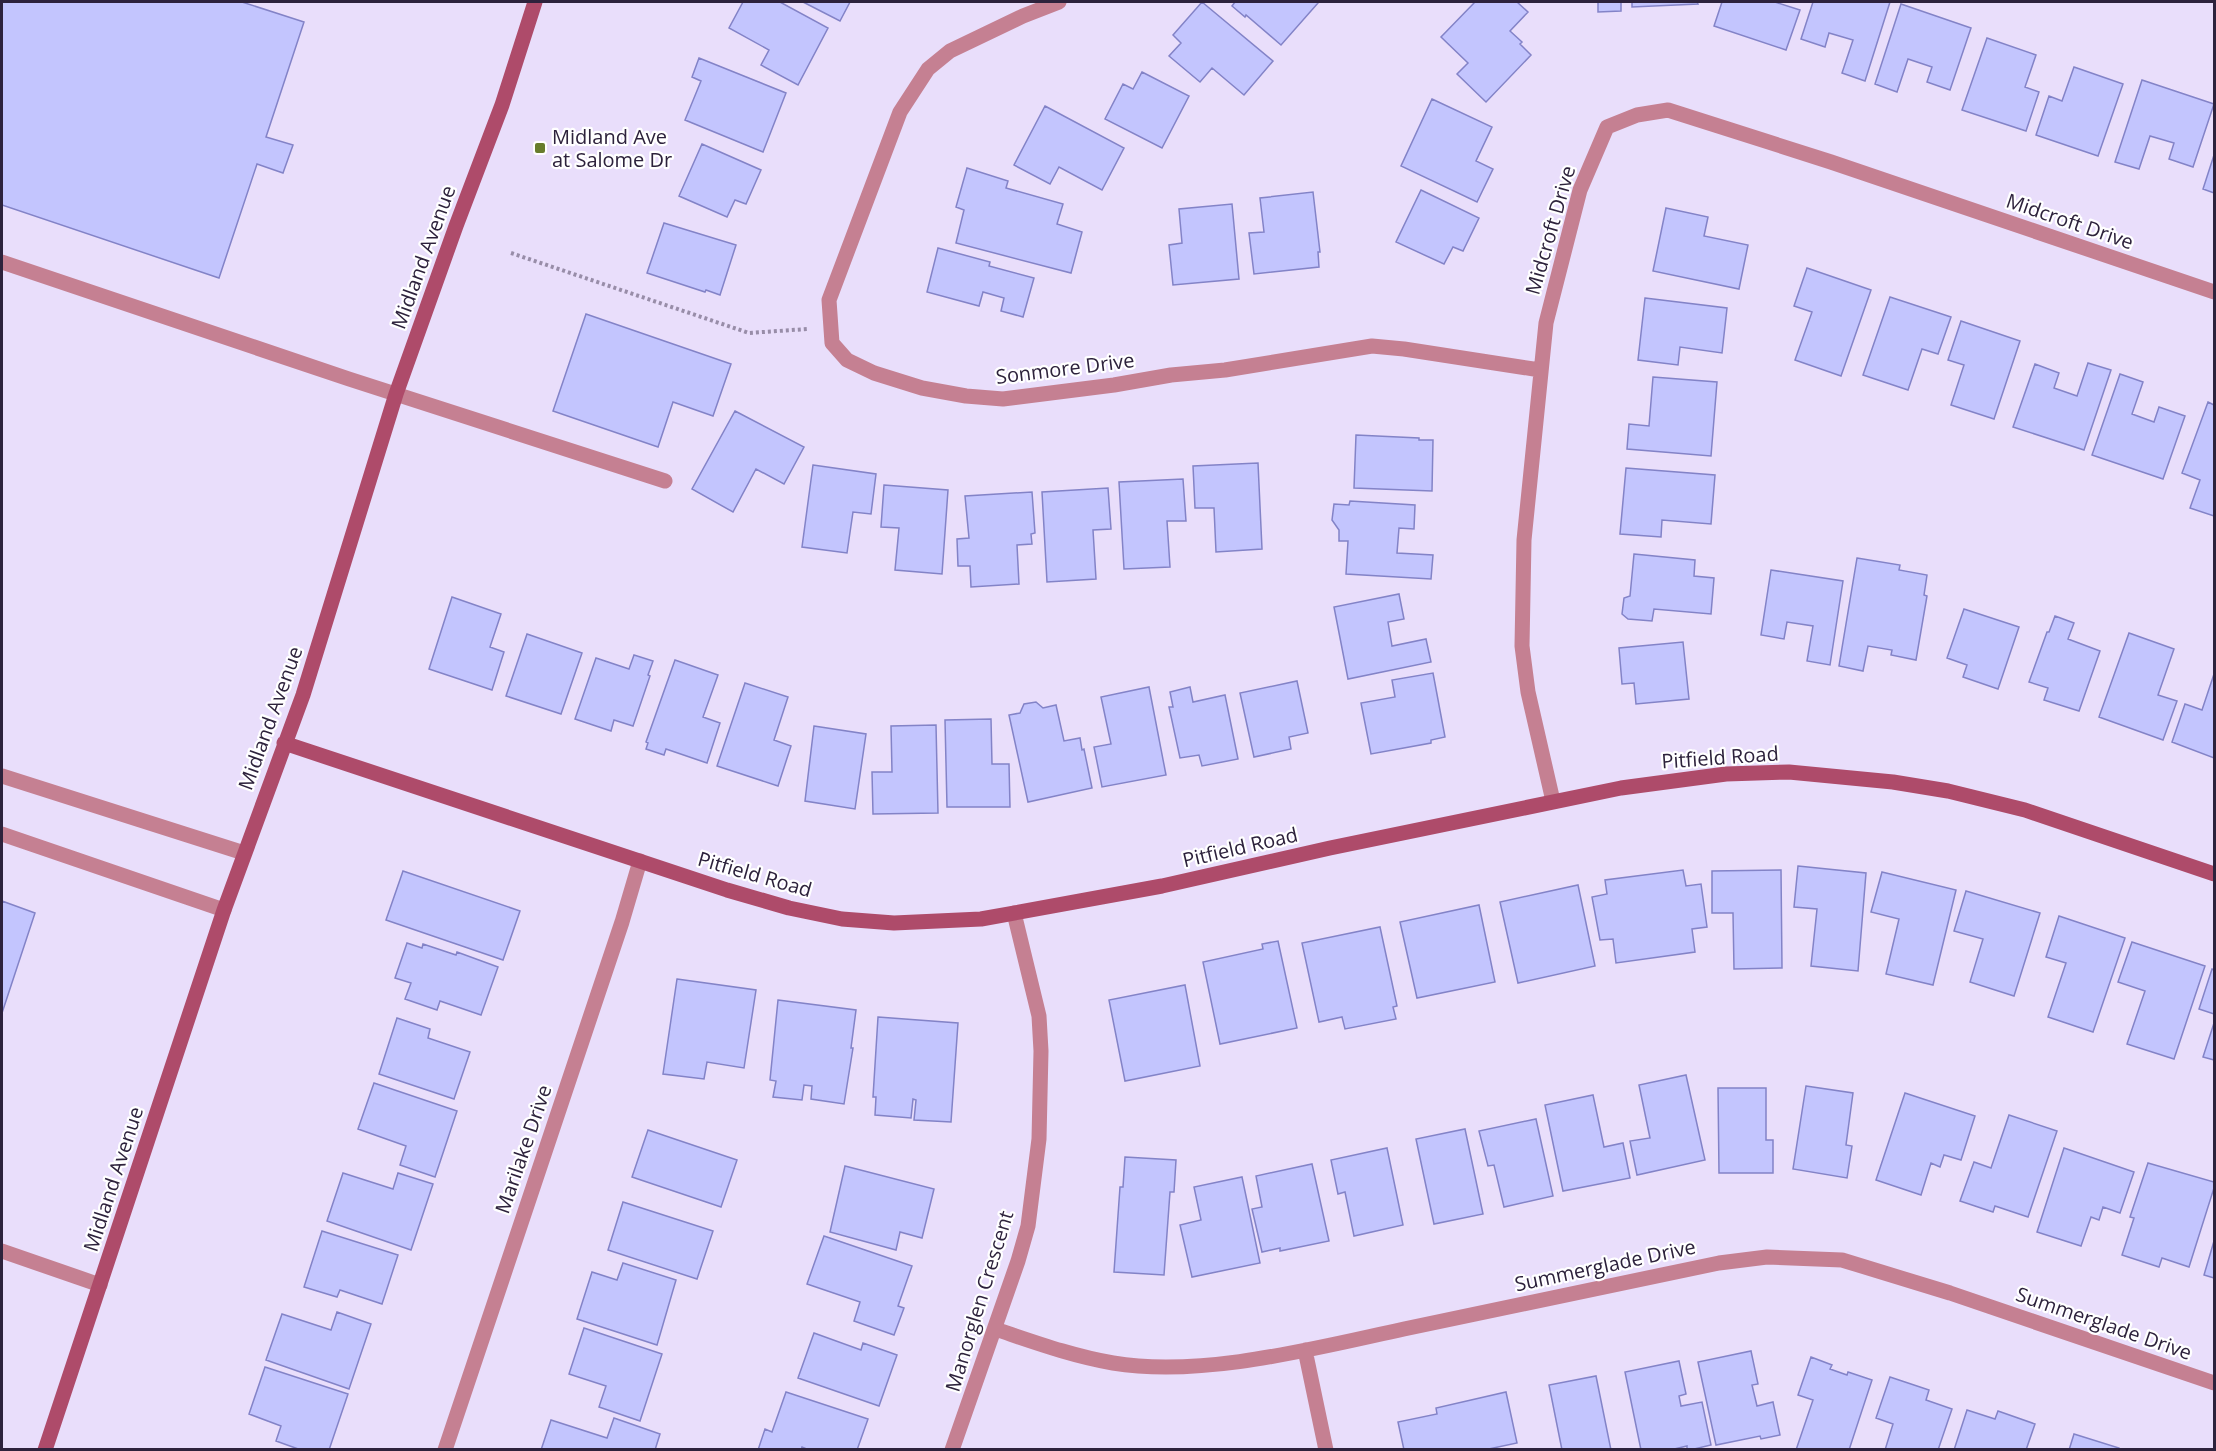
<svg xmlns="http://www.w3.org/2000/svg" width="2216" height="1451" font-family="'Open Sans',sans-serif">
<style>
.building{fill:#c3c5fe;stroke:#8383c7;stroke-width:1.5}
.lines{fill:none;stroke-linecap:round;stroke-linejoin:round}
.path{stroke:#988da8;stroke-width:4;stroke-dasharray:3 3;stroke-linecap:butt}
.lane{stroke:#c58092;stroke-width:15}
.street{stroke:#c58092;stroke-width:15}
.secondary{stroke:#ae4b6a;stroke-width:15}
.poi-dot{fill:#677c2d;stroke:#fff;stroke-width:2}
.labels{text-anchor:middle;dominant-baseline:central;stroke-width:4.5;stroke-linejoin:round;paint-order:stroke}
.poi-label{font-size:20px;fill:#2d223c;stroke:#fff;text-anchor:start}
.street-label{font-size:20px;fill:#2d223c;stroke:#fff}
</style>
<rect width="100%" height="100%" fill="#e9defb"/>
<path class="building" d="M2 2H242L304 22 266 137 293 145 283 173 257 164 219 278 2 205Z
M743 2H780L828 28 798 85 761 65 769 50 729 28Z
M803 2H850L840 21Z
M1202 2 1273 61 1244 95 1212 68 1200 82 1169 56 1181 43 1173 35Z
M1235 2H1316L1318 3 1281 45 1246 15 1245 17 1232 6Z
M1475 2H1517L1528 12 1510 31 1522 42 1520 44 1531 55 1486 102 1457 74 1468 63 1441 37Z
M1598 2H1621V11L1598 12Z
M1632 2H1697L1698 4 1632 7Z
M1722 2H1775L1800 10 1786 50 1714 26Z
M1813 2H1890L1865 81 1842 73 1853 40 1829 33 1825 47 1801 39Z
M1901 4 1971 28 1950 90 1927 82 1932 67 1908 59 1897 92 1875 84Z
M1987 38 2036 55 2025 87 2039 92 2026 131 1962 110Z
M699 58 786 93 763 152 685 120 701 81 692 77Z
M2074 67 2123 84 2098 156 2036 135 2049 96 2062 101Z
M1142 72 1189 96 1162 148 1105 119 1123 84 1133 89Z
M2142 80 2214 104 2193 167 2169 159 2174 143 2150 136 2139 169 2115 162Z
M1432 99 1492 127 1476 161 1493 169 1477 202 1401 166Z
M1045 106 1124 148 1102 190 1059 167 1050 184 1014 165Z
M702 144 761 170 746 204 735 200 727 217 679 196Z
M2214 155V193L2203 189Z
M967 168 1008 181 1006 188 1063 204 1057 224 1082 232 1071 273 956 243 964 210 956 207Z
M1421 190 1479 218 1463 251 1453 247 1444 264 1396 242Z
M1313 192 1320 252H1318L1319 267 1254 274 1249 233 1264 232 1260 198Z
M1232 204 1239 279 1173 285 1169 245 1182 243 1179 209Z
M1666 208 1708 217 1704 236 1748 245 1739 289 1653 271Z
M664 223 736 245 720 295 706 290 705 292 647 273Z
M938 248 990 262 989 266 1034 278 1023 317 1001 311 1004 298 983 292 979 306 927 292Z
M1807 268 1871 290 1841 376 1795 360 1812 312 1794 306Z
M1890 297 1951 317 1938 354 1922 349 1908 390 1863 375Z
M1645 298 1727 308 1722 353 1680 347 1678 365 1638 360Z
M586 314 731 364 713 416 673 402 658 447 553 411Z
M1961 321 2020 341 1994 419 1951 405 1964 365 1948 360Z
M2088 363 2111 370 2084 450 2013 427 2035 364 2059 373 2054 388 2077 396Z
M2120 374 2143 382 2132 414 2154 422 2159 407 2185 416 2163 479 2092 455Z
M1653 377 1717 382 1711 456 1627 449 1629 424 1649 426Z
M2208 402 2214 405V516L2190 508 2200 480 2182 473Z
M735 411 804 447 784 484 756 469 733 512 692 489Z
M1356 435 1419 438V440H1433L1432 491 1354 488Z
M1258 463 1262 549 1216 552 1214 508H1195L1193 466Z
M813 465 876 474 871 514 853 512 847 553 802 547Z
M1626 468 1715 475 1711 524 1662 520 1661 537 1620 534Z
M1183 479 1186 521H1167L1170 567 1124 569 1119 482Z
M884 485 948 490 942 574 895 570 899 528 881 527Z
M1108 488 1111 529 1093 530 1096 579 1047 582 1042 492Z
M1032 492 1035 533 1031 534 1032 544 1017 545 1019 584 971 587 970 566H958L957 539 969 538 965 496Z
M1350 501 1415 505 1414 529 1399 528 1397 553 1433 555 1431 579 1346 574 1348 541H1339V530L1332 520 1334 504 1349 505Z
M1634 554 1695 560 1694 576 1714 578 1711 614 1654 609 1652 621 1628 619 1622 614 1624 598 1630 596Z
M1857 558 1900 565 1899 570 1927 575 1924 595 1927 596 1916 660 1891 655 1892 650 1868 646 1863 671 1839 666Z
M1771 570 1843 581 1830 665 1807 661 1813 626 1787 622 1784 639 1761 635Z
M1399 594 1404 619 1388 622 1392 646 1426 639 1431 662 1348 679 1334 607Z
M452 597 501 614 490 647 504 652 492 690 429 669Z
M1964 609 2019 627 1998 689 1963 677 1967 665 1947 658Z
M2055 616 2074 623 2068 639 2100 651 2079 711 2044 700 2048 688 2029 682 2047 632H2049Z
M2129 633 2174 649 2158 695 2177 701 2163 740 2099 717Z
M527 634 582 653 561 714 506 696Z
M1683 642 1689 699 1636 704 1634 683 1622 684 1619 648Z
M634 655 653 661 648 675 650 676 633 726 614 720 611 731 575 719 596 658 629 669Z
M675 660 718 675 703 717 720 723 707 763 666 749 664 755 646 749 648 743 646 742Z
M1433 673 1445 737 1431 740V743L1371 754 1361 703 1395 697 1392 680Z
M2214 674V758L2172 742 2185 704 2202 710Z
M1297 681 1308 733 1289 737 1291 749 1254 757 1240 693Z
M745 683 788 697 774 740 791 746 778 786 717 766Z
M1149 687 1166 775 1102 787 1094 747 1111 744 1101 697Z
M1190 687 1193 702 1225 695 1238 759 1202 766 1199 755 1180 758 1169 707H1173L1170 692Z
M1036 702 1043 708 1056 705 1064 741 1080 738 1082 750 1084 749 1092 788 1028 802 1009 715 1020 713 1024 704Z
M991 719 992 764H1009L1010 807H947L945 720Z
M936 725 938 813 873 814 872 772H892L891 726Z
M814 726 866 734 855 809 805 801Z
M1798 866 1866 873 1858 971 1811 966 1817 909 1794 907Z
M1683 870 1686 886 1701 884 1707 927 1692 929 1695 952 1616 963 1613 939 1600 940 1592 897 1607 894 1605 880Z
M1781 870 1782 968 1734 969 1733 913H1712V871Z
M403 871 520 911 503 960 386 920Z
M1882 872 1956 890 1933 985 1886 974 1899 919 1871 912Z
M1578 885 1595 966 1518 983 1500 902Z
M1966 891 2040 913 2014 996 1970 982 1983 939 1954 931Z
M2 901 35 913 2 1013Z
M1479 905 1495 982 1417 998 1400 922Z
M2059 916 2125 938 2093 1032 2048 1017 2066 963 2046 957Z
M1380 927 1397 1006 1393 1007 1396 1019 1345 1029 1342 1017 1319 1022 1302 943Z
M1278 941 1297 1028 1220 1044 1203 962 1263 949 1262 944Z
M2132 942 2205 966 2174 1059 2127 1044 2145 991 2118 982Z
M407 943 422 948 423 944 456 955 457 952 498 967 481 1015 440 1001 437 1010 405 999 411 983 395 978Z
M2212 969 2214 970V1014L2199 1009Z
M677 979 756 990 744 1068 707 1062 704 1079 663 1074Z
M1185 985 1200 1066 1125 1081 1109 1000Z
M778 1000 856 1010 851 1048H853L844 1104 811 1099 812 1086 804 1085 802 1100 773 1097 776 1081 770 1080Z
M878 1017 958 1023 951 1122 914 1120 916 1100 913 1099 911 1118 875 1115 876 1097H873Z
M397 1018 430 1029 428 1038 470 1052 454 1099 379 1074Z
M2214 1023V1060L2203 1057Z
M1686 1075 1705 1160 1637 1175 1630 1141 1650 1138 1639 1085Z
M374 1083 457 1111 435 1177 400 1165 406 1146 358 1129Z
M1806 1086 1853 1093 1846 1145 1852 1146 1847 1178 1793 1169Z
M1718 1088H1766V1140H1773V1173H1719Z
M1905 1093 1975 1116 1961 1160 1944 1155 1940 1167 1931 1163 1921 1195 1876 1180Z
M1593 1095 1604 1147 1623 1143 1630 1178 1563 1191 1545 1105Z
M2009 1115 2057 1131 2028 1217 1995 1206 1993 1212 1960 1201 1974 1162 1991 1168Z
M1536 1119 1553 1196 1504 1207 1494 1165 1488 1166 1479 1131Z
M1465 1129 1483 1214 1434 1224 1416 1139Z
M648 1130 737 1160 721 1207 632 1177Z
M1387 1148 1403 1225 1354 1236 1345 1192 1338 1194 1331 1160Z
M2064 1148 2134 1172 2120 1213 2103 1207 2099 1220 2091 1217 2081 1246 2037 1232Z
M1125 1157 1176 1160 1174 1192H1170L1164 1275 1114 1272 1120 1187H1123Z
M2148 1163 2214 1182V1188L2189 1267 2162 1258 2159 1267 2122 1255 2134 1218 2130 1217Z
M1312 1164 1329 1241 1280 1251V1248L1262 1252 1252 1209 1262 1207 1256 1176Z
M845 1166 934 1189 922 1238 900 1232 896 1250 830 1232Z
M343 1173 393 1189 398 1173 433 1184 411 1250 327 1221Z
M1242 1177 1260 1263 1192 1277 1180 1225 1201 1220 1194 1187Z
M623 1202 713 1231 697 1279 608 1250Z
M322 1231 398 1255 382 1304 340 1290 337 1297 304 1287Z
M824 1236 912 1266 898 1306 904 1308 894 1335 854 1321 860 1302 807 1284Z
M2214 1241V1278L2204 1275Z
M623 1263 676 1280 657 1345 577 1319 592 1272 617 1280Z
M337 1312 371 1324 349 1389 266 1360 282 1314 331 1330Z
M584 1328 662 1354 640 1421 599 1407 606 1386 569 1374Z
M814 1333 861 1350 863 1343 897 1355 879 1406 798 1378Z
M1751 1351 1758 1384 1752 1385 1757 1406 1773 1402 1780 1435 1761 1439 1760 1436 1716 1445 1698 1362Z
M1811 1357 1832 1365 1830 1369 1847 1375 1848 1372 1872 1380 1849 1450H1796L1813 1400 1798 1395Z
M1679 1361 1686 1394 1679 1396 1681 1406 1702 1402 1711 1445 1690 1450H1687V1446L1670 1450H1641L1625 1372Z
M265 1367 348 1394 329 1450H301L276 1441 281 1426 249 1414Z
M1596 1376 1611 1450H1562L1549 1385Z
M1890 1377 1929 1390 1926 1400 1952 1409 1938 1450H1885L1893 1424 1876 1418Z
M786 1392 868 1419 857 1450H809L802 1447 801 1450H758L765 1429 772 1432Z
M1506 1392 1517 1443 1484 1450H1404L1398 1422 1437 1414 1436 1408Z
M1967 1410 1995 1419 1998 1411 2035 1424 2026 1450H1954Z
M614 1418 660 1434 655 1450H541L551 1420 607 1438Z
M2074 1434 2119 1448V1450H2069Z"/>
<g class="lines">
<path class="path" d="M511 253 749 333 807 329"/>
<path class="lane" d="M2 262 349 379 665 481
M2 776 244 853
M2 834 224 910
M2 1251 100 1285"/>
<path class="street" d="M1059 2 1023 16 950 51 928 69 900 112 829 300 832 343 847 360 874 373 922 388 966 396 1003 399 1114 385 1171 375 1225 370 1372 346 1404 349 1540 370
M1553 801 1528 692 1522 646 1524 540 1546 323 1580 190 1607 127 1637 115 1668 110 1831 162 2214 292
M995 1329C1034 1342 1072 1356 1113 1363 1203 1378 1315 1348 1404 1329 1509 1307 1614 1285 1719 1263L1767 1257 1842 1260 1950 1293 2214 1383
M1305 1350 1326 1450
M445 1450 622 922 640 861
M952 1450 1018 1261 1028 1226 1039 1139 1041 1051 1039 1016 1014 913"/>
<path class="secondary" d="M284 743 727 890 789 908 842 919 894 923 981 919 1162 886 1330 848 1621 788 1726 774 1789 772 1893 782 1948 791 2025 810 2214 874
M45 1450 224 910 303 695 396 394 456 226 502 105 535 2"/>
</g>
<rect class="poi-dot" x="534" y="142" width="12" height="12" rx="3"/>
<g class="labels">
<g class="poi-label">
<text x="552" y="136">Midland Ave<tspan x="552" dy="23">at Salome Dr</tspan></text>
</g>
<g class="street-label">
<text transform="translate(2070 221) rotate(19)">Midcroft Drive</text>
<text transform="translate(1550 230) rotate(-74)">Midcroft Drive</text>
<text transform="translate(423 257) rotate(-70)">Midland Avenue</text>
<text transform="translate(1065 368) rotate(-7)">Sonmore Drive</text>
<text transform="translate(270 718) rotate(-70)">Midland Avenue</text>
<text transform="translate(1720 757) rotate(-4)">Pitfield Road</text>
<text transform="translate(1240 847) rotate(-13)">Pitfield Road</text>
<text transform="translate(755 874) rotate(16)">Pitfield Road</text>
<text transform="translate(523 1149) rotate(-71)">Marilake Drive</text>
<text transform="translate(113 1179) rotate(-72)">Midland Avenue</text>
<text transform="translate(1605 1265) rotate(-12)">Summerglade Drive</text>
<text transform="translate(979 1301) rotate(-73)">Manorglen Crescent</text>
<text transform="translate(2104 1323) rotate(19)">Summerglade Drive</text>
</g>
</g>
<rect width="2216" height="1451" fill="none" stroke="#2d223c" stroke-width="6"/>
</svg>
